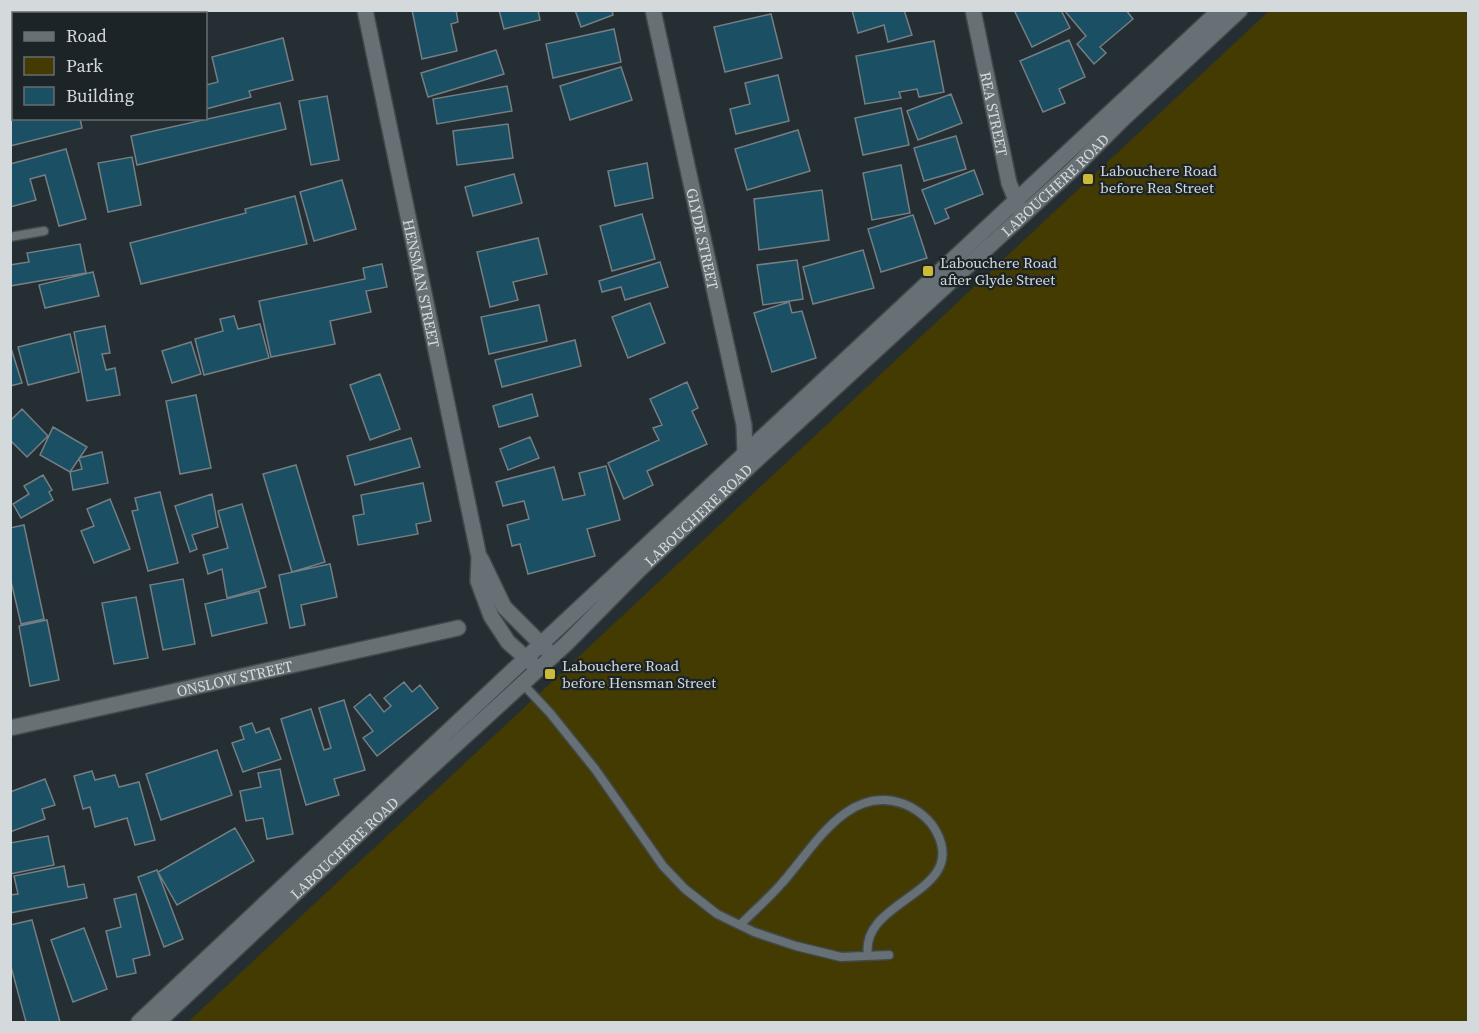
<svg xmlns="http://www.w3.org/2000/svg" width="1479" height="1033" font-family="'Source Serif 4',serif">
<style>
.green{fill:#433b02}
.building{fill:#1a4f64;stroke:#747e83;stroke-width:1.5}
.lines{fill:none;stroke-linecap:round;stroke-linejoin:round}
.lane-casing{stroke:#41494c;stroke-width:11}
.street-casing{stroke:#41494c;stroke-width:18}
.secondary-casing{stroke:#41494c;stroke-width:18}
.lane{stroke:#677075;stroke-width:8}
.street{stroke:#677075;stroke-width:15}
.secondary{stroke:#677075;stroke-width:15}
.poi-dot{fill:#cdb938;stroke:#1c2428;stroke-width:2}
.labels{text-anchor:middle;dominant-baseline:central;stroke-width:4.5;stroke-linejoin:round;paint-order:stroke}
.street-label{font-size:15px;fill:#d4dadc;stroke:#1c2428}
.poi-label{font-size:15px;fill:#d4dadc;stroke:#1c2428;text-anchor:start}
</style>
<rect width="100%" height="100%" fill="#252e32"/>
<path class="green" d="M1269 11H1468V1022H188Z"/>
<path class="building" d="M10 10H29L30 14H14V18L10 19Z
M33 10H53L44 14H34Z
M67 10H100L101 14H68Z
M109 10H140L141 14H110Z
M412 10H456L458 22 451 24 457 51 422 59Z
M499 10H538L540 20 504 29Z
M575 10H612L613 15 581 27Z
M852 10H904L912 35 888 42 884 25 858 33Z
M1014 10H1061L1070 28 1032 47Z
M1064 10H1126L1133 19 1100 47 1106 53 1094 64 1077 44 1086 36Z
M771 14 782 58 725 72 714 27Z
M614 29 621 62 553 78 546 44Z
M283 38 293 80 249 91 251 97 206 109V85L218 82 212 57Z
M1069 40 1085 77 1059 89 1065 103 1043 112 1020 61Z
M934 41 944 92 919 97 917 89 899 92 901 98 865 104 856 56Z
M496 50 504 74 428 97 421 73Z
M621 67 632 100 570 120 560 86Z
M778 75 789 121 736 134 730 109 750 104 745 83Z
M507 86 512 111 437 124 433 99Z
M951 94 962 123 918 140 907 111Z
M327 96 339 160 311 165 299 101Z
M280 103 286 129 137 165 131 136Z
M901 108 909 145 863 155 855 118Z
M10 109H14V118H80L82 128 10 146Z
M508 124 513 158 457 165 453 131Z
M798 130 810 171 747 190 735 149Z
M956 136 966 169 924 181 914 148Z
M66 149 86 219 59 226 45 175 30 179 36 200 10 207V164Z
M132 157 141 205 108 212 98 163Z
M647 163 653 198 615 206 608 171Z
M901 165 910 213 872 220 863 173Z
M974 170 983 194 945 209 949 218 935 224 922 190Z
M514 174 522 203 473 216 465 187Z
M342 180 356 229 314 241 300 192Z
M822 190 829 240 759 250 754 199Z
M295 196 307 244 141 284 130 243 246 213 245 209Z
M642 214 655 259 612 271 600 226Z
M913 215 927 258 881 272 868 229Z
M538 238 547 274 513 282 518 300 490 307 477 252Z
M80 244 86 273 10 286V265L29 262 27 253Z
M863 250 874 288 813 304 803 267Z
M797 260 803 299 763 305 757 265Z
M660 262 668 287 625 300 621 287 602 292 599 281Z
M382 264 387 287 366 291 371 312 330 321 335 344 271 357 259 301 365 279 363 268Z
M93 272 99 296 45 308 39 285Z
M789 302 792 313 802 311 816 358 772 372 754 313Z
M650 303 665 343 628 358 612 317Z
M539 305 547 341 489 354 481 317Z
M234 316 238 329 260 324 269 358 204 375 195 339 223 331 220 319Z
M105 326 110 353 102 354 106 370 115 368 120 395 87 401 74 332Z
M70 334 79 372 28 385 18 347Z
M575 340 581 366 502 387 495 360Z
M191 342 201 374 172 383 162 351Z
M10 345 22 383 10 386Z
M380 374 400 429 370 440 350 385Z
M687 382 698 408 692 411 707 444 647 471 653 485 624 499 608 463 659 440 653 428 662 425 650 399Z
M532 394 538 416 499 427 493 406Z
M196 395 211 468 180 474 166 401Z
M22 409 48 436 27 457 10 440V421Z
M53 427 87 447 70 472 40 455Z
M530 437 539 458 508 470 500 449Z
M411 438 420 467 355 485 347 456Z
M102 452 108 483 73 490 70 472 82 469 79 458Z
M296 465 325 562 292 572 263 474Z
M606 466 620 520 587 529 595 556 528 574 520 544 512 546 507 525 529 519 524 501 503 506 496 482 554 467 563 500 585 495 579 473Z
M43 475 52 490 49 492 53 500 21 518 13 504 29 494 24 486Z
M423 483 431 521 416 524 418 534 358 545 353 516 364 514 361 495Z
M160 492 178 563 148 571 132 511 138 510 135 498Z
M212 494 218 527 192 535 197 549 190 552 175 506Z
M110 499 130 549 94 563 81 531 94 526 87 509Z
M242 504 266 587 227 598 222 569 208 574 203 555 228 548 218 511Z
M24 525 44 619 21 624 10 577V528Z
M330 564 337 597 301 605 305 625 290 628 279 575Z
M183 579 195 644 163 650 150 585Z
M259 591 267 623 212 636 205 604Z
M136 597 148 658 114 664 102 603Z
M47 620 59 680 30 686 19 626Z
M404 682 412 692 420 685 438 708 377 756 363 738 373 731 354 707 370 694 384 712 391 706 384 698Z
M344 700 365 770 334 779 339 795 306 805 281 719 311 709 324 750 331 748 319 708Z
M252 723 256 733 269 728 281 759 243 772 232 743 244 739 240 727Z
M217 750 232 795 161 820 146 774Z
M280 769 293 834 267 839 263 818 246 821 240 791 261 787 258 773Z
M92 771 95 780 115 775 119 787 139 782 155 840 135 845 127 818 95 827 90 807 83 809 74 776Z
M45 779 55 805 42 809 45 819 10 832V792Z
M235 828 254 861 177 905 158 872Z
M48 836 54 865 10 874V843Z
M64 866 68 887 84 884 87 898 10 913V895L18 894 14 876Z
M157 870 183 939 164 947 138 877Z
M136 894 150 955 133 959 136 973 117 977 106 931 121 927 114 899Z
M32 920 60 1022H26L10 963V925Z
M84 928 107 989 73 1002 51 940Z"/>
<g class="lines">
<defs>
<path id="lane" d="M10 237 44 231
M521 682 550 713 595 769 663 866 685 889 717 914 754 932 796 946 841 957 889 955
M740 925C754 911 769 898 782 883 813 849 847 783 904 804 917 809 931 820 937 833 968 894 859 899 868 956"/>
<g id="street">
<path id="s1" d="M365 10 479 557 478 581 491 616 508 642 536 667"/>
<path id="s2" d="M653 10 744 425 745 454 751 462"/>
<path id="s3" d="M973 10 1009 183 1020 210"/>
<path d="M481 559 504 607 553 656"/>
<path id="s4" d="M10 728 458 628"/>
</g>
<g id="secondary">
<path d="M139 1022 541 644 1220 10"/>
<path id="s5" d="M158 1022 382 812 567 643 639 570 752 464 1072 170 1124 118 1240 10"/>
</g>
</defs>
<use href="#lane" class="lane-casing"/>
<use href="#street" class="street-casing"/>
<use href="#secondary" class="secondary-casing"/>
<use href="#lane" class="lane"/>
<use href="#street" class="street"/>
<use href="#secondary" class="secondary"/>
</g>
<g class="poi-dot">
<rect x="1082" y="173" width="12" height="12" rx="3"/>
<rect x="922" y="265" width="12" height="12" rx="3"/>
<rect x="544" y="668" width="12" height="12" rx="3"/>
</g>
<g class="labels">
<g class="street-label">
<text stroke="none"><textPath href="#s3" startOffset="106">REA STREET</textPath></text>
<text stroke="none"><textPath href="#s5" startOffset="1227">LABOUCHERE ROAD</textPath></text>
<text stroke="none"><textPath href="#s2" startOffset="234">GLYDE STREET</textPath></text>
<text stroke="none"><textPath href="#s1" startOffset="279">HENSMAN STREET</textPath></text>
<text stroke="none"><textPath href="#s5" startOffset="741">LABOUCHERE ROAD</textPath></text>
<text stroke="none"><textPath href="#s4" startOffset="230">ONSLOW STREET</textPath></text>
<text stroke="none"><textPath href="#s5" startOffset="255">LABOUCHERE ROAD</textPath></text>
</g>
<g class="poi-label">
<text x="1100" y="170">Labouchere Road<tspan x="1100" dy="17">before Rea Street</tspan></text>
<text x="940" y="262">Labouchere Road<tspan x="940" dy="17">after Glyde Street</tspan></text>
<text x="562" y="665">Labouchere Road<tspan x="562" dy="17">before Hensman Street</tspan></text>
</g>
</g>
<rect width="1479" height="1033" fill="none" stroke="#d4dadc" stroke-width="24"/>
<rect x="12" y="12" width="195" height="108" fill="#1c2428" stroke="#666d70" stroke-width="1.5"/>
<rect x="24" y="32" width="30" height="9" fill="#677075" stroke="#666d70" stroke-width="1.5"/>
<text x="66" y="42" font-size="18" fill="#d4dadc">Road</text>
<rect x="24" y="57" width="30" height="18" fill="#433b02" stroke="#666d70" stroke-width="1.5"/>
<text x="66" y="72" font-size="18" fill="#d4dadc">Park</text>
<rect x="24" y="87" width="30" height="18" fill="#1a4f64" stroke="#666d70" stroke-width="1.5"/>
<text x="66" y="102" font-size="18" fill="#d4dadc">Building</text>
</svg>
